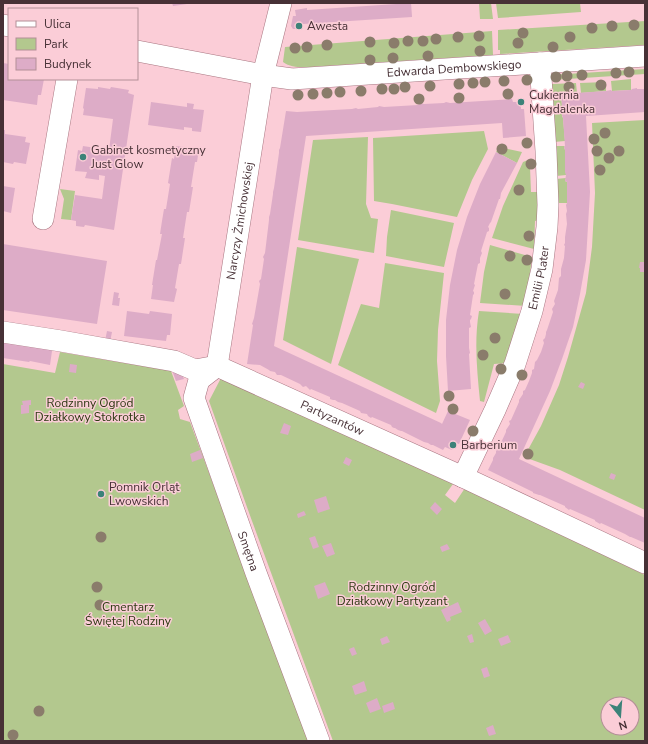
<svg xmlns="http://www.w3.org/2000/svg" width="648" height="744" font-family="'Nunito Sans',sans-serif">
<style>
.green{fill:#b3c88e;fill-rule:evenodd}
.building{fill:#ddacc7}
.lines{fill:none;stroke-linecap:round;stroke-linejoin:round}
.minor-casing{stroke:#a87580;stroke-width:22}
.minor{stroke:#fff;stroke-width:21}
.tree{fill:#8a7c6b}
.poi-dot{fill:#3c8279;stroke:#fbcdd7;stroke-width:1.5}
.labels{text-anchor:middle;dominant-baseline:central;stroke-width:3;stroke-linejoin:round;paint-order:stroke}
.poi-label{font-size:12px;fill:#473136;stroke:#fbcdd7;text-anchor:start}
.street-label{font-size:12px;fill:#473136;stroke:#fbcdd7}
.park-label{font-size:12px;fill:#2d3912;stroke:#fbcdd7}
</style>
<rect width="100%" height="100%" fill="#fbcdd7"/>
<path class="green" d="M479 3H491L493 19H480Z
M496 3H580L581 12 498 18Z
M645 21V45L500 54V50H498V30Z
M492 31 493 55 310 67C301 67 291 68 283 62L285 47 414 37Z
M645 69V74L552 80 551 75Z
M631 79V90L612 91 611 81Z
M606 82V91L581 93 580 83Z
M576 83 577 93 561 94 562 106C560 109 563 112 562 116L563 118 565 141 554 142 551 86 552 84Z
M645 120V510L560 470 524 457 541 426 559 385 568 357 586 293 592 247 595 193 592 123Z
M484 131 488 149 472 180 457 217 392 204 374 201 373 138Z
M368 137 366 204 371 218 378 219 374 253 298 240 313 140Z
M554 146H565L564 147 565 150 566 175 556 176Z
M499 147 522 152 517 163 496 152Z
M528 160H538V167H530L531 192H541L540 220 535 221 534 249 492 238 503 206 523 162Z
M566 178 565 181 567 182V203H556V179Z
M60 189 75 191 71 220 61 219 64 199Z
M391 210 454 223 444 267 386 256 387 237Z
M490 245 532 257 526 306 480 303 484 272Z
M297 247 359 259 331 364 283 340Z
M385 263 444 273 438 330 437 361 440 401 436 413 338 365 361 304 379 308Z
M479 311 523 314 508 363 494 364 484 402 480 401C477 371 474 341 479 311Z
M60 352 171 371 184 406 178 410 180 419 190 422 309 741H3V364L55 373Z
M221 378 453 484 445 495 455 503 465 488 645 575V741H333L252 521 209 401ZM608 704H632V728H608Z"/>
<path class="building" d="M172 3H187V4L173 6Z
M411 3 412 16V17L303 24V29H293L291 26 293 16H296L295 10 307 8V10Z
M3 63 9 64V79H44L41 95H38L37 105 3 100Z
M98 87 110 89 111 87 129 90 128 93 134 95 114 230 85 225 84 227 76 226V221L71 220 75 195 102 199 105 176 99 175V180L85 178 87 172 75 171 78 150 82 151 83 146 109 150 113 119 83 115 84 109 83 108 86 88 98 89Z
M637 88V89H645V112L586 116 590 192 586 260 580 294 573 327 562 359 550 391 519 459 645 518V543L631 537H630L625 534 601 523 600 524 595 521V520L570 509 569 510 565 507V506L540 495H539L533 493V492L488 470 493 460V458L496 453V451L498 449 506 432V430L510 424 509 421 511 420 519 402V400L523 394V391L525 390 529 381 532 373V370L534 369 535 362 537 360 541 352 544 343 543 340 545 338 546 334V332L547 330 553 312 552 309 555 304 554 301 558 290 559 278 561 276V269L564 258 565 246 564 245 565 243V237L567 224 566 214 567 211 566 205 567 203V182L565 181 566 175 565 172V150L564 147 565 146 563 118 562 115V114L561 107 562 106 561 94 606 91 611 90 612 91 631 90 632 89Z
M512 99 513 102H521V109H524L526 136 503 138 502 123 306 136 274 346 441 423 442 424 448 411 470 420 459 444 455 443 452 450 445 447 443 450 433 445H431L428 443 424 442 402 431H401L398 430 395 428H394L392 427 391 425 372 417 371 418 368 416 367 414 361 413 360 411 342 403 338 402 335 400H333L330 399V397L311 389 310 390 306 386 303 387 300 384 281 375H277L275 372 270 371 269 370 260 365 247 364 253 325 252 324 254 318 260 284 259 281 261 279 264 259 263 257 265 253 269 220V217L270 214 273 194V192L274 188 279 153V150L280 148 286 111 297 112 352 109 356 108 358 109 378 107 379 106 384 107 418 105 420 103 424 104 444 103 446 102 450 103Z
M151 102 187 107V103L194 104 193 109 204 110 201 132 192 131V128L184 127V130L148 125Z
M3 130H5V134L26 137 25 142 30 143 26 164 14 162 13 164 3 162Z
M176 146 199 149 197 162H195L191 187H193L189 212H187L183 238H185L181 264H179L175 288 177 289 174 302 151 299 153 285H152L156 260H157L162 234H160L162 221 164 209H166L170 184 168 183 172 158 174 159Z
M496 152 517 163 501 193 500 199H499L491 222 490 223 488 227 489 228V231L487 232 481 251 482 253 480 258V263L478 264 474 284 475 285 473 291 474 292V294L473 295 470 315 472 316 471 319 470 320V322L471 327 469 328V348L470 353 469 354 471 389 448 391 446 356V320L450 285 457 250 467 217 480 184Z
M3 186 15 188 11 213 3 211Z
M3 244 107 261 97 324 3 310Z
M640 262H645L644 272H640V268H639Z
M114 292 119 293 118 298H120L119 306 112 305Z
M127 311 149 314 150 311 172 314 170 335H167L166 341 124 336Z
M107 331 112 332 110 342 105 341Z
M3 337 53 344 50 365 30 361 29 362 3 358Z
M70 364 77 365 76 373 69 372Z
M181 370 184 379 176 381 173 373Z
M581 382 585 384 583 389 578 387Z
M31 400V405H29V413L21 414V405H23L22 401Z
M284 423 291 426 288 435 280 433Z
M200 450 203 458 192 462 190 454Z
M346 457 352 460 349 466 343 463Z
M611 473 616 475 614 480 609 478Z
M326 496 330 509 318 513 314 500Z
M435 502 442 509 437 515 430 508Z
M304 511 306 515 298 518 297 514Z
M315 536 319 547 313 549 309 538Z
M331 543 335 554 327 557 322 546Z
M447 544 450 549 442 552 440 547Z
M325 582 330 594 318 599 314 586Z
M458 602 462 612 450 617 451 620 447 622 441 610Z
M485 619 492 631 485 635 478 623Z
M472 634 474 642 470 643 467 636Z
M508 635 511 642 501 646 498 639Z
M387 636 390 642 382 645 380 639Z
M354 647 357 654 352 656 349 649Z
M487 667 490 676 484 678 481 669Z
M364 681 367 691 355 695 352 686Z
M377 698 381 709 370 713 366 703Z
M393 702 395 709 384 713 382 706Z
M493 725 496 734 489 736 486 728Z"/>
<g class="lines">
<defs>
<g id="minor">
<path d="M3 25 9 26"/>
<path id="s1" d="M137 51 263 75 292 79 645 56"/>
<path d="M43 219 67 79"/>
<path id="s2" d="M3 332 61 341 174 361 195 370 217 366 463 477 645 563"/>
<path id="s3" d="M217 366 199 380 194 398 256 573 319 741"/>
<path id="s4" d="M217 366 263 75 281 3"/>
<path id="s5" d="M463 477 495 410 515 364 532 311 542 269 547 227 548 205 546 151 540 63"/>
</g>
</defs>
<use href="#minor" class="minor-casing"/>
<use href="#minor" class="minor"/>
</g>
<g class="tree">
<circle cx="634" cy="25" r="5.5"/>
<circle cx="612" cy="26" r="5.5"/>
<circle cx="592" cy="28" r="5.5"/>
<circle cx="523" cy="33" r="5.5"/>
<circle cx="479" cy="36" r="5.5"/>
<circle cx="458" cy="37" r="5.5"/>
<circle cx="570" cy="37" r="5.5"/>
<circle cx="436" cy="39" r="5.5"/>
<circle cx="408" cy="41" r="5.5"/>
<circle cx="423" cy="41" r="5.5"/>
<circle cx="370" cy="42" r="5.5"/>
<circle cx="394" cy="43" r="5.5"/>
<circle cx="518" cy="43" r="5.5"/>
<circle cx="327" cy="45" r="5.5"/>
<circle cx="307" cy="47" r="5.5"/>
<circle cx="553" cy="47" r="5.5"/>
<circle cx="295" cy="48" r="5.5"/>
<circle cx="480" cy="51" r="5.5"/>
<circle cx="428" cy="56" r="5.5"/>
<circle cx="393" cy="58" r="5.5"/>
<circle cx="370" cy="60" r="5.5"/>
<circle cx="629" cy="72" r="5.5"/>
<circle cx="616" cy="73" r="5.5"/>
<circle cx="582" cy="75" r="5.5"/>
<circle cx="567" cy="76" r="5.5"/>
<circle cx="556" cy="77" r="5.5"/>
<circle cx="527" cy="80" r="5.5"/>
<circle cx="504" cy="81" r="5.5"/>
<circle cx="485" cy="82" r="5.5"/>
<circle cx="473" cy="83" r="5.5"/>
<circle cx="459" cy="84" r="5.5"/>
<circle cx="601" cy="85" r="5.5"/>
<circle cx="430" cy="86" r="5.5"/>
<circle cx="405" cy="87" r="5.5"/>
<circle cx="569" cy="87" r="5.5"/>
<circle cx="382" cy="89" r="5.5"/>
<circle cx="394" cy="89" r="5.5"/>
<circle cx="361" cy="91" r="5.5"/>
<circle cx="340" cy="92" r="5.5"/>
<circle cx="327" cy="93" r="5.5"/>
<circle cx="313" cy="94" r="5.5"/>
<circle cx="508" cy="94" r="5.5"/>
<circle cx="298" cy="95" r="5.5"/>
<circle cx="459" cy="98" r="5.5"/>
<circle cx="419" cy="99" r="5.5"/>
<circle cx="605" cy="133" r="5.5"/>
<circle cx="594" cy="139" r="5.5"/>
<circle cx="527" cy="143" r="5.5"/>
<circle cx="502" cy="149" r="5.5"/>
<circle cx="597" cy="151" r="5.5"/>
<circle cx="619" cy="151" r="5.5"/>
<circle cx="609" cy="158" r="5.5"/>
<circle cx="531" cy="164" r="5.5"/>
<circle cx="600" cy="170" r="5.5"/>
<circle cx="519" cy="190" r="5.5"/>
<circle cx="529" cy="236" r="5.5"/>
<circle cx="510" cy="256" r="5.5"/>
<circle cx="527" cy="260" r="5.5"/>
<circle cx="505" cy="294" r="5.5"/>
<circle cx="495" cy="338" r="5.5"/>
<circle cx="483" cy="355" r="5.5"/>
<circle cx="501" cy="369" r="5.5"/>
<circle cx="522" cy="375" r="5.5"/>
<circle cx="449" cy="396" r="5.5"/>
<circle cx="453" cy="409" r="5.5"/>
<circle cx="473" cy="431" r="5.5"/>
<circle cx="528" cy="454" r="5.5"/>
<circle cx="101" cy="537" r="5.5"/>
<circle cx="97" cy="587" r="5.5"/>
<circle cx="100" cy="605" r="5.5"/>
<circle cx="39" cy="711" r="5.5"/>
<circle cx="13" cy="735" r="5.5"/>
</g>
<g class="poi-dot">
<circle cx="299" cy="26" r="4"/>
<circle cx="521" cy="102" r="4"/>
<circle cx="83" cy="157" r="4"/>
<circle cx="453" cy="445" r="4"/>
<circle cx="101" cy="494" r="4"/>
</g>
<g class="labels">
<g class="poi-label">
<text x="307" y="26">Awesta</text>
<text x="529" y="95">Cukiernia<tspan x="529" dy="14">Magdalenka</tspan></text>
<text x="91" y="150">Gabinet kosmetyczny<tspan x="91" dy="14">Just Glow</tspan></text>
<text x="461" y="445">Barberium</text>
<text x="109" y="487">Pomnik Orląt<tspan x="109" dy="14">Lwowskich</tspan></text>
</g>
<g class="street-label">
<text stroke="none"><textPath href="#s1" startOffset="320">Edwarda Dembowskiego</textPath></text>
<text stroke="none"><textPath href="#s4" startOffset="147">Narcyzy Żmichowskiej</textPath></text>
<text stroke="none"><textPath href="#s5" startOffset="214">Emilii Plater</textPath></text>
<text stroke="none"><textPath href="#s2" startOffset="345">Partyzantów</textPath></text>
<text stroke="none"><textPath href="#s3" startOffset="204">Smętna</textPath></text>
</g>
<g class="park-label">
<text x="90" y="403">Rodzinny Ogród<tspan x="90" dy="14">Działkowy Stokrotka</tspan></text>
<text x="392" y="587">Rodzinny Ogród<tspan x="392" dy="14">Działkowy Partyzant</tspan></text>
<text x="128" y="607">Cmentarz<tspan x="128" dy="14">Świętej Rodziny</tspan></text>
</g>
</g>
<rect width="648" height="744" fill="none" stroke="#473136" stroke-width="8"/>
<rect x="8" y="8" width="130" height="72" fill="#fbcdd7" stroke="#b38f97"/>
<rect x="16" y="21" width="20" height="6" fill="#ffffff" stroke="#b38f97"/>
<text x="44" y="28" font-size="12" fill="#473136">Ulica</text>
<rect x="16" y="38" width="20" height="12" fill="#b3c88e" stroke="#b38f97"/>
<text x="44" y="48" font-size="12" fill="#473136">Park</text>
<rect x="16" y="58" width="20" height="12" fill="#ddacc7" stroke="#b38f97"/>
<text x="44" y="68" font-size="12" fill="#473136">Budynek</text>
<g transform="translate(620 716) rotate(163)"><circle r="19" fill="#fbcdd7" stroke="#b38f97"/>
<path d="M0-3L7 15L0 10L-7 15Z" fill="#3c8279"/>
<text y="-6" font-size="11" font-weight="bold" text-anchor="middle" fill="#473136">N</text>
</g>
</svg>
